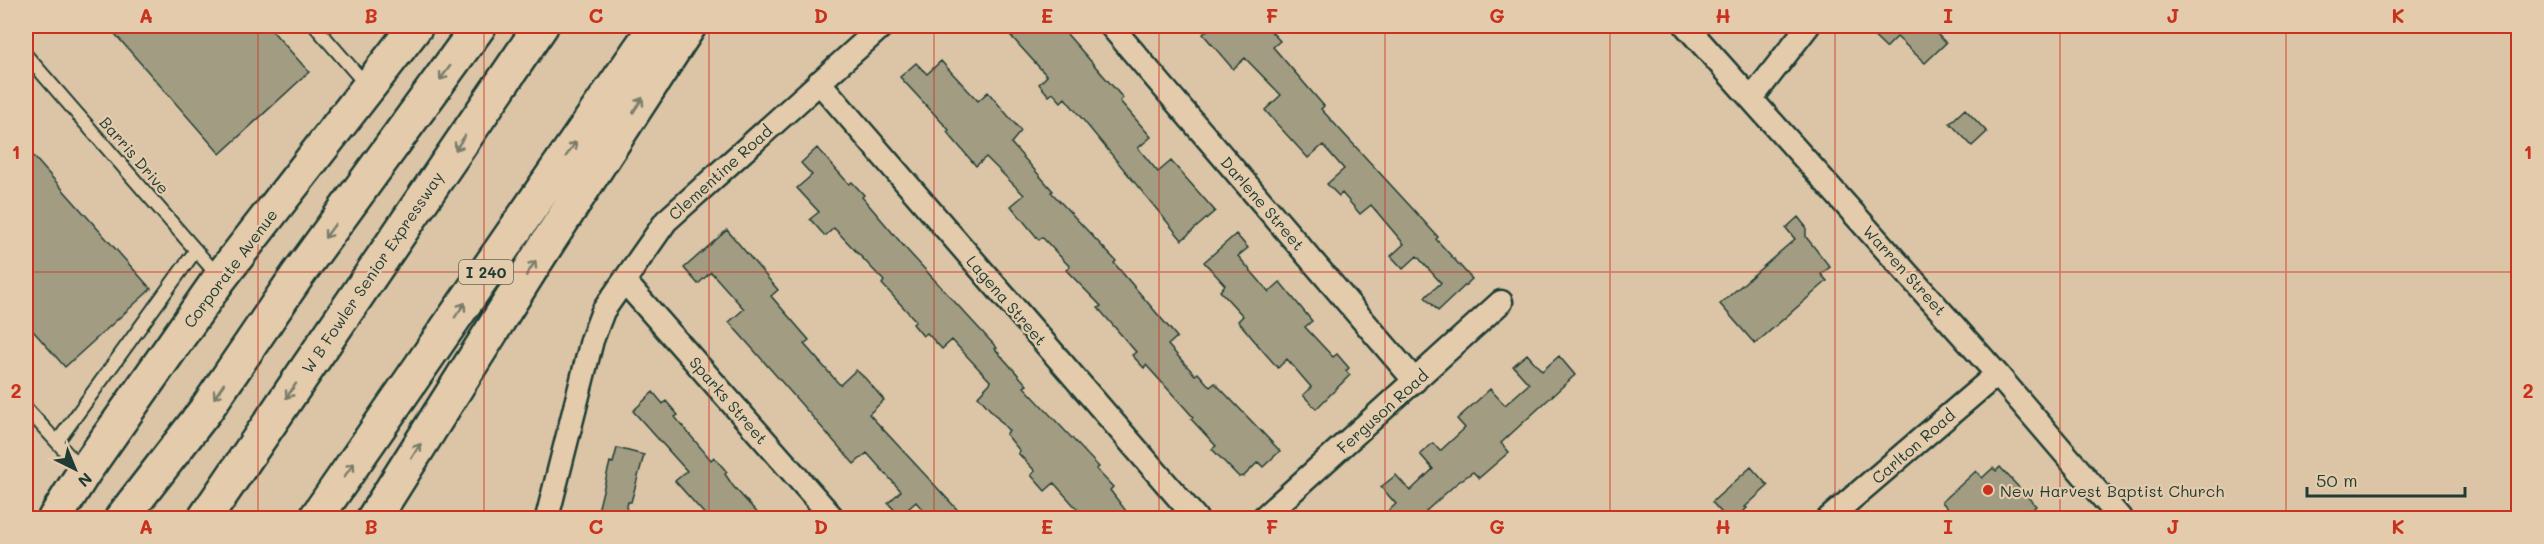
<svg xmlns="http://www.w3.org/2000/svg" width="2544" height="544" font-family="Mali,sans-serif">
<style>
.building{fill:#a29c83;stroke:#1f3d34;stroke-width:1.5}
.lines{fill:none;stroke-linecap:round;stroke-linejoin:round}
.lane-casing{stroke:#1f3d34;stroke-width:16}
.street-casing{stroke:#1f3d34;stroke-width:27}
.secondary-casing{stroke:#1f3d34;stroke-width:38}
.highway-casing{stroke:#1f3d34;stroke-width:38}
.lane{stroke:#e4cbac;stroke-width:12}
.street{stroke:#e4cbac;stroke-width:22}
.secondary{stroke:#e4cbac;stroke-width:33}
.highway{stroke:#e4cbac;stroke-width:33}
.oneway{stroke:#787d6a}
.grid{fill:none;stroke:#c8321e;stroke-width:1.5;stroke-opacity:0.55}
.poi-dot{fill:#c8321e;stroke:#e4cbac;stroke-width:2}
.labels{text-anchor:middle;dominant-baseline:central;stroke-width:4.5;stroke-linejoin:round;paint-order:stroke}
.shield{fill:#e4cbac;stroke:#5a6858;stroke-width:1.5}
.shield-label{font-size:15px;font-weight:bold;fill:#1f3d34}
.street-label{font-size:16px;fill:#1f3d34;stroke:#e4cbac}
.poi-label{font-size:16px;fill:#1f3d34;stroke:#e4cbac;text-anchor:start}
.neatline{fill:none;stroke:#c8321e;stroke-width:2}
.grid-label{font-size:20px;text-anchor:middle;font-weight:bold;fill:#c8321e}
</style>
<rect width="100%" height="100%" fill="#dcc5a7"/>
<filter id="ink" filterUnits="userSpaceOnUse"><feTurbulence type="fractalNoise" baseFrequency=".0167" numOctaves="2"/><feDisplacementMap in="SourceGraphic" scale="12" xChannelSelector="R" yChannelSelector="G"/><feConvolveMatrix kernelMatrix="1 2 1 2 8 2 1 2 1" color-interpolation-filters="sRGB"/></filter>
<g filter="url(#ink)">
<path class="building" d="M108 26H268L309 72 220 154Z
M1002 26H1060L1123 98 1120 101 1151 137 1138 148 1158 172 1171 161 1215 211 1182 240 1065 98 1061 102 1053 93 1049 96 1039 84 1047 76Z
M1212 26H1266L1280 41 1273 47 1324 106 1321 109 1411 207 1438 237 1436 239 1472 279 1438 311 1425 297 1441 283 1417 256 1403 269 1391 256 1404 244 1371 205 1360 214 1342 193 1339 196 1327 184 1344 169 1323 145 1308 158 1276 123 1265 110 1281 95 1245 58 1233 69 1203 34Z
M1863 26H1929L1946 43 1925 63 1897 37 1886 48Z
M941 61 978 101 988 92 1021 131 1011 143 1053 191 1051 192 1116 261 1114 263 1177 337 1168 345 1195 375 1198 373 1210 387 1215 383 1280 451 1263 467 1258 462 1244 476 1239 477 1212 449 1216 446 1191 419 1193 417 1186 409 1146 365 1144 368 1132 355 1136 352 1098 308 1101 306 1066 270 1070 267 1042 237 1039 240 1011 206 1024 195 986 157 976 166 947 132 949 130 900 77 916 63 927 74Z
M1965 109 1987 132 1972 146 1950 123Z
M26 148 151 289 65 367 26 323Z
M817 148 849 184 852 182 864 195 862 197 908 251 997 348 995 349 1027 385 1024 387 1099 467 1096 469 1113 487 1110 490 1132 519H1086L1054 483 1045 491 1031 475 1035 471 1018 453 1020 451 1006 434 1009 431 978 396 991 382 952 340 942 349 927 333 923 336 913 324 916 321 882 284 884 281 834 228 825 236 810 219 819 212 797 188 812 175 801 163Z
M1798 217 1806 227V237L1830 267 1821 274 1827 281 1755 344 1720 304 1795 239 1786 228Z
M727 230 778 290 771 296 809 340 804 344 840 385 856 370 865 378 884 400 869 414 966 519H931L916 502 900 516 888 503 901 491 867 453 854 464 729 322 744 309 711 272 698 284 684 268Z
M1236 234 1248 248 1238 256 1269 292 1280 282 1312 321 1305 327 1333 357 1337 354 1349 368 1346 371 1350 375 1316 409 1303 395 1311 387 1287 359 1278 368 1263 351 1238 321 1243 316 1220 291 1225 285 1204 262Z
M1527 354 1542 371 1559 356 1575 375 1501 443 1509 452 1479 478 1473 472 1457 483 1426 511 1433 519H1379L1396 504 1381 487 1396 475 1410 491 1433 469 1420 454 1433 443 1440 451 1465 428 1457 419 1477 401 1490 389 1505 405 1529 384 1513 366Z
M653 392 663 404 666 401 678 415 675 417 685 429 711 460 714 457 727 472 725 474 733 486 763 519H709L675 481 687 471 633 411Z
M617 448 644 455 631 502H628L624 519H596L610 462 613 463Z
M1751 467 1768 486 1745 507 1747 508 1736 519H1727L1712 502Z
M2000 467 2036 506 2032 510 2040 519H1957L1942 502 1976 471 1982 478 1993 468 1996 471Z"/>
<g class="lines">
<defs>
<path id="lane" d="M315 26 368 87
M26 55 219 277
M26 408 83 471
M57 442 196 250"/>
<path id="street" d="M1111 26 1415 381
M1686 26 1997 374 2120 518
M819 82 1196 518
M1752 98 1808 26
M625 282 833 518
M547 518 592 340 603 311 666 221 882 26
M1263 518 1501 302
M1829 518 1997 374"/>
<path id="secondary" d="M55 518 84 472 220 278 416 26"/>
<path id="highway" d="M122 518 205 411 297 276 479 26
M205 518 541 26
M316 518 656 26
M374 518 539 256 689 26"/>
</defs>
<use href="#lane" class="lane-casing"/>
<use href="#street" class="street-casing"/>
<use href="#secondary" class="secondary-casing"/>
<use href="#highway" class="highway-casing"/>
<use href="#lane" class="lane"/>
<use href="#street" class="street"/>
<use href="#secondary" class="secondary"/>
<use href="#highway" class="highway"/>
</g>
<defs><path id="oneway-shaft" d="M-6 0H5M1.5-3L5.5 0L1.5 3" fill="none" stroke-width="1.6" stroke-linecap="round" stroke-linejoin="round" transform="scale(1.5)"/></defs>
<g class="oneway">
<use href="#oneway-shaft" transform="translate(445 73) rotate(126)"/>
<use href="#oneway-shaft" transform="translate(638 105) rotate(-57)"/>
<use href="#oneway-shaft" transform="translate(460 143) rotate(124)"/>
<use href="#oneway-shaft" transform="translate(571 149) rotate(-55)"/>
<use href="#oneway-shaft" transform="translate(330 231) rotate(126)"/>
<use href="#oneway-shaft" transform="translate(531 268) rotate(-58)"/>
<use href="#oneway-shaft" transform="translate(460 310) rotate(-55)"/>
<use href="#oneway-shaft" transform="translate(219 391) rotate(124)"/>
<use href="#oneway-shaft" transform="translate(291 391) rotate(124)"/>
<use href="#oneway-shaft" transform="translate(416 451) rotate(-58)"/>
<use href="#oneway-shaft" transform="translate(349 470) rotate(-55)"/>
</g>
</g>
<path class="grid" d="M258 26V518M484 26V518M709 26V518M934 26V518M1159 26V518M1385 26V518M1610 26V518M1835 26V518M2060 26V518M2286 26V518M26 272H2518"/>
<circle class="poi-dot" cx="1988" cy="490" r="6"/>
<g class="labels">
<rect class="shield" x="459" y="260" width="54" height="24" rx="4.5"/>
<g class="shield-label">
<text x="486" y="272">I 240</text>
</g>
<g class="street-label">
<text transform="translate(135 155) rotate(49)">Barris Drive</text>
<text transform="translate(720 172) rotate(-42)">Clementine Road</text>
<text transform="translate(1263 203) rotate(49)">Darlene Street</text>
<text transform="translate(230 268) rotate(-53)">Corporate Avenue</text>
<text transform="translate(1905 270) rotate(48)">Warren Street</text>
<text transform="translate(372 272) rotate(-56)">W B Fowler Senior Expressway</text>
<text transform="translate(1007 300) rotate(49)">Lagena Street</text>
<text transform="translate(729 400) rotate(49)">Sparks Street</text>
<text transform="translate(1382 411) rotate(-42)">Ferguson Road</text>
<text transform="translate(1913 446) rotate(-41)">Carlton Road</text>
</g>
<g class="poi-label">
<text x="2000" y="490">New Harvest Baptist Church</text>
</g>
</g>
<rect width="2544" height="544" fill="none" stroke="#e4cbac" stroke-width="66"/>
<g transform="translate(75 469) rotate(137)" stroke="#e4cbac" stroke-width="4.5" paint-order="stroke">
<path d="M0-4.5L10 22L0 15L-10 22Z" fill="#1f3d34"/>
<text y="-9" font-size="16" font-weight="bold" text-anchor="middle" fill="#1f3d34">N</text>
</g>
<path d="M2307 487v9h158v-9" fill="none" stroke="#1f3d34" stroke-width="3"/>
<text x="2316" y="487" font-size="18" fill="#1f3d34" stroke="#e4cbac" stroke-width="4.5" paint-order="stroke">50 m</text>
<rect x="33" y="33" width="2478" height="478" class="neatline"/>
<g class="grid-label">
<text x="146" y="23">A</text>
<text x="371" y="23">B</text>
<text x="596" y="23">C</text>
<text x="821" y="23">D</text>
<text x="1047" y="23">E</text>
<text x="1272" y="23">F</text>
<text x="1497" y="23">G</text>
<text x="1723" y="23">H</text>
<text x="1948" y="23">I</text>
<text x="2173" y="23">J</text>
<text x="2398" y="23">K</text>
<text x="16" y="159">1</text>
<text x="2528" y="159">1</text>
<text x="16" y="398">2</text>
<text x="2528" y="398">2</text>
<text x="146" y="534">A</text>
<text x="371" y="534">B</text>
<text x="596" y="534">C</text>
<text x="821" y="534">D</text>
<text x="1047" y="534">E</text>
<text x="1272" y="534">F</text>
<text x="1497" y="534">G</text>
<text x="1723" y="534">H</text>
<text x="1948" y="534">I</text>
<text x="2173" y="534">J</text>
<text x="2398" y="534">K</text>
</g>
</svg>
